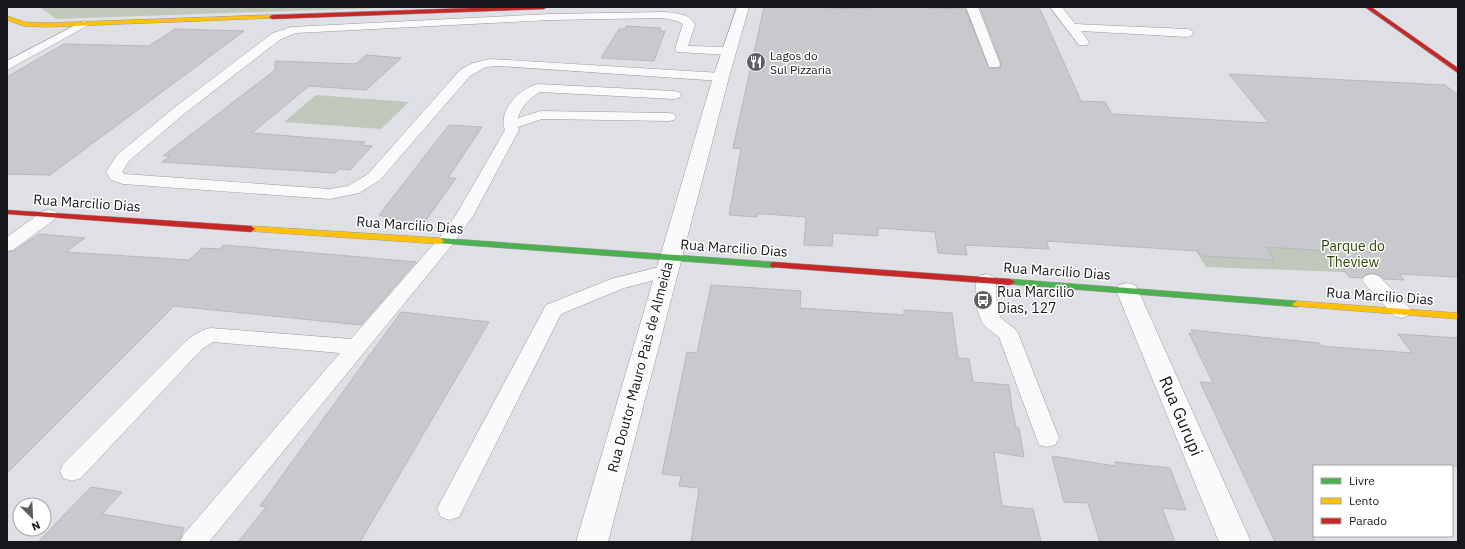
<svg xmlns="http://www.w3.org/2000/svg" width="1465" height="549" font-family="'IBM Plex Sans',sans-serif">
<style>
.green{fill:#c0c8bb}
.building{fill:#c8c9cc;stroke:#b6b7ba}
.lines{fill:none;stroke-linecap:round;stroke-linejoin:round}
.lane-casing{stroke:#99999d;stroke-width:1}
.street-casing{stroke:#99999d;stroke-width:1}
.fast-casing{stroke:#99999d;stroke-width:1}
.slow-casing{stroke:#99999d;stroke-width:1}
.jam-casing{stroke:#99999d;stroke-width:1}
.lane{fill:#fafafb;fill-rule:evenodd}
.street{fill:#fafafb;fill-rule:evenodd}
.fast{fill:#4caf50;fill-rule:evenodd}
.slow{fill:#ffc107;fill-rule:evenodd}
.jam{fill:#c62828;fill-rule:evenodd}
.labels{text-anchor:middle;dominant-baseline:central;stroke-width:3;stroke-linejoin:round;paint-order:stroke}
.far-poi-label{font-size:12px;fill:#17181b;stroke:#fff;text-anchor:start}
.street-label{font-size:14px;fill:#17181b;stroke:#fff}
.park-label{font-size:14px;fill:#2e4400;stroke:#fff}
.poi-label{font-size:14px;fill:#17181b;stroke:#fff;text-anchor:start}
.near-street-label{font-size:17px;fill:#17181b;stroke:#fff}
</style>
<rect width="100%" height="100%" fill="#dfe0e5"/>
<path class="green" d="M40 7H405L56 19Z
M316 95 409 102 381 129 284 122Z
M1361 236 1397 274 1206 267 1190 242Z"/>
<path class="building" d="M764 7H826V9L899 7 965 9 989 68H1000L1001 63 980 7H1039L1081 101 1105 102 1112 114 1269 123 1229 74 1445 85 1458 95V277L1399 274 1404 280 1384 279 1379 275 1372 273 1365 275 1362 278 1349 277 1329 251 1266 247 1274 260 1201 256 1198 251 1046 241 1049 249 965 245 967 255 938 253 935 232 878 228V236L833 233 832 246 804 245 806 217 765 214H757V217L729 215 741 149 733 148Z
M626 26 661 28 659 31H665L654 61 601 58 619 29H625Z
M175 29 244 31 50 175 7 174V77L64 44 149 46Z
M366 55 401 58 366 90 309 86 252 133 365 142 362 145 372 146 350 170 339 169 335 173 162 162 170 156H163L275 70V61L356 64Z
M449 125 482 127 448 178H456L421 227 379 215Z
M39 234 85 238 66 252 189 260 202 248 219 249 224 245 416 262 361 325 174 306 7 473V252L14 251Z
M711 285 801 291 800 308 904 315V310L952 313 958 358 969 359 973 382 1009 385 1012 408 1016 427 1019 428 1024 457 994 452 1002 506 1033 509 1041 542H691L699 488 679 486 681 476 662 474 687 352 697 353Z
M401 312 489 322 360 542H238L266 507 260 506Z
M1191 330 1319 343 1321 346 1412 353 1398 334 1458 338V466H1314V542H1275L1200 382 1213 383 1189 333H1193Z
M1052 456 1115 466V462L1170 468 1186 510 1162 508 1175 542H1100L1088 503 1064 502Z
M91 487 122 492 102 514 184 528 179 542H38Z"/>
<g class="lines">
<defs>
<path id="lane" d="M966 7H978L1000 64 999 67H989L988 64Z
M1050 7H1062L1075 24 1187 29 1191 30 1193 33 1191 36 1187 37 1081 31 1089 42 1087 45H1079Z
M663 12C673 13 691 13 695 25L688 46 729 47 733 48 735 51 733 54 729 55 677 52 675 49 683 24 677 21 663 18 550 20 296 33 281 39 185 113 129 161 122 172 125 174 330 189 348 186 368 174 460 70 473 63 490 59 721 73 726 74 728 77 726 80 721 81 499 66 486 67 470 76 380 180 359 193 330 199 123 184 111 180 106 172 117 155 175 107 273 33 291 27 550 14Z
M83 21 87 22 89 24 87 26 7 70V61Z
M538 84 674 91 679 92 681 95 679 98 674 99 540 92C530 98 521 106 518 118L541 111 669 113 674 114 676 117 674 120 669 121 542 119 518 127 519 130 473 216 452 245 209 542H180L184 534 340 353 213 342 202 349 81 478 72 481 63 478 60 471 63 464 188 339 203 330 210 328 351 339 440 237 456 215 505 130C497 111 520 88 538 84Z
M49 210 55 211 58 215 55 219 13 250 7 251V237L43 211Z
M667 265 674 267 676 271 674 275 624 288 561 314 459 517 450 520 441 517 437 509 441 501 546 305 611 279Z
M986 274 993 276C1000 287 993 303 1000 316 1004 323 1014 326 1018 333L1059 438 1055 445 1047 447 1039 445 999 337C994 333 988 329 984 325 976 314 972 287 979 276Z
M1372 274 1379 276 1408 306 1411 311 1408 316 1401 318 1394 316 1365 284 1362 280 1365 276Z"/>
<path id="street" d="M737 7H749L729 77 608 542H576L713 77Z
M1127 283 1135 285 1138 290 1251 542H1219L1116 290 1119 285Z"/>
<path id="fast" d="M440 238 774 262 778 265 774 268 437 243 436 241 437 239Z
M1010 279 1297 301 1302 304 1297 307 1007 284 1005 282Z"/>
<path id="slow" d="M272 15 274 16V18L47 27 24 26 7 20V16L25 22 47 23Z
M251 226 440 238 444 241 440 244 248 231 247 229Z
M1297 301 1458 313V319L1294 306 1292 304Z"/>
<path id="jam" d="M501 7H547L544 9 272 19 269 17 272 15Z
M1365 7H1371L1458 68V73Z
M7 210 251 226 255 229 251 232 7 214Z
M774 262 1010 279 1015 282 1010 285 771 267 770 265 771 263Z"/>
</defs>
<use href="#lane" class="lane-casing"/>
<use href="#street" class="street-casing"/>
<use href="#fast" class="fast-casing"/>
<use href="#slow" class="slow-casing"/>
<use href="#jam" class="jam-casing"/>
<use href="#lane" class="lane"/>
<use href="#street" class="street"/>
<use href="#fast" class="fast"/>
<use href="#slow" class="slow"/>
<use href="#jam" class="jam"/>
</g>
<defs>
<symbol id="restaurant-disc" viewBox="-11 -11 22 22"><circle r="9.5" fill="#5d5e62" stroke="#fff"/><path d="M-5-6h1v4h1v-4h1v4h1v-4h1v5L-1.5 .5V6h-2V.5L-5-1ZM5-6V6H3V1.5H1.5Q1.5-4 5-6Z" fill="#fff"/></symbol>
<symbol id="bus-disc" viewBox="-11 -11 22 22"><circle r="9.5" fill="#5d5e62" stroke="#fff"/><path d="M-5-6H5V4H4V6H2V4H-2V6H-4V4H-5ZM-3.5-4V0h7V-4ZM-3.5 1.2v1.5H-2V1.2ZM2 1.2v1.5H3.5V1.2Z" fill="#fff"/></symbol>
</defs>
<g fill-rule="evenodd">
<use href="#restaurant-disc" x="745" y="51" width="22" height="22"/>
<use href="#bus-disc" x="972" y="289" width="22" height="22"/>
</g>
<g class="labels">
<g class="far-poi-label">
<text x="770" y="55">Lagos do<tspan x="770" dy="14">Sul Pizzaria</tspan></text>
</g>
<g class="street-label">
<text transform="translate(87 203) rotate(4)">Rua Marcilio Dias</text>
<text transform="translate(410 225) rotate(4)">Rua Marcilio Dias</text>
<text transform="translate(734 248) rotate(4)">Rua Marcilio Dias</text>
<text transform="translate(1057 271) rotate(4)">Rua Marcilio Dias</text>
<text transform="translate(1380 296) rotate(4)">Rua Marcilio Dias</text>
<text transform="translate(640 367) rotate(-75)">Rua Doutor Mauro Pais de Almeida</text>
</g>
<g class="park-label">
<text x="1353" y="246">Parque do<tspan x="1353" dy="16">Theview</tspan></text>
</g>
<g class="poi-label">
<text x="997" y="292">Rua Marcilio<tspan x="997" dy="16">Dias, 127</tspan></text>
</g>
<g class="near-street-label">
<text transform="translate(1181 416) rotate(67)">Rua Gurupi</text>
</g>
</g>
<rect width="1465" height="549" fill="none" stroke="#17181b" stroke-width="16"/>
<rect x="1313" y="465" width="140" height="72" fill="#ffffff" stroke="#a2a3a4"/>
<rect x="1321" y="478" width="20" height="6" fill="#4caf50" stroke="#a2a3a4"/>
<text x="1349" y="485" font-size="12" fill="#17181b">Livre</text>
<rect x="1321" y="498" width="20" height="6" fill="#ffc107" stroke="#a2a3a4"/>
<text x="1349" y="505" font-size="12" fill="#17181b">Lento</text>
<rect x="1321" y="518" width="20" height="6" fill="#c62828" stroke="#a2a3a4"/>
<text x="1349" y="525" font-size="12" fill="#17181b">Parado</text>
<g transform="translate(32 517) rotate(156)"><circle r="19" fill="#ffffff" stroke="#a2a3a4"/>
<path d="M0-3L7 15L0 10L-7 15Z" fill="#5d5e62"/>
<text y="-6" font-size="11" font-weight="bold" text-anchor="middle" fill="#17181b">N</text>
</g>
</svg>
